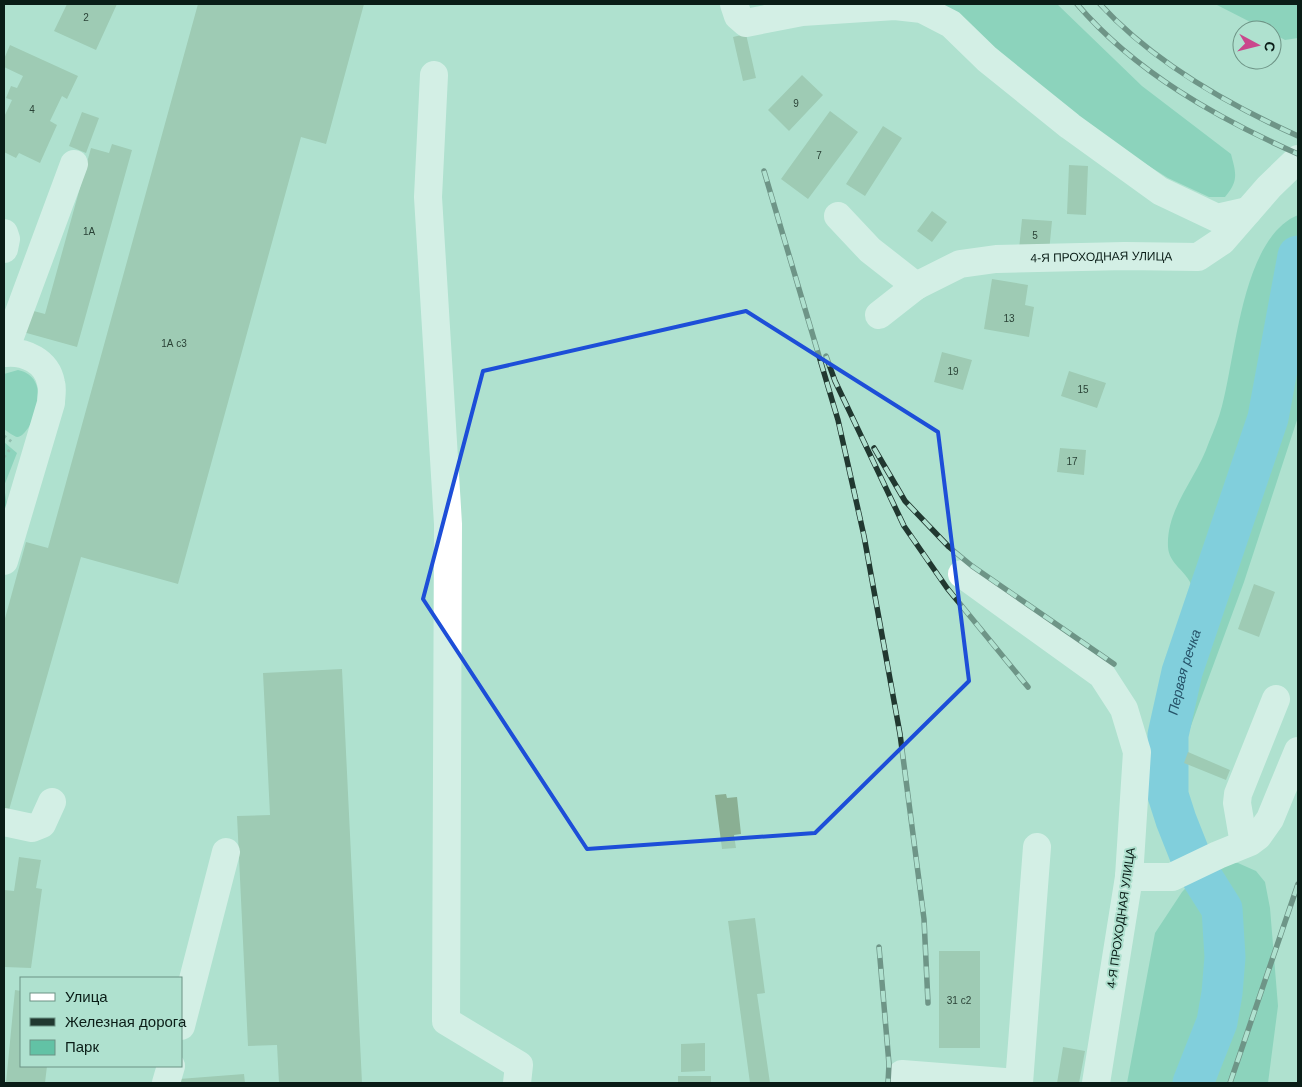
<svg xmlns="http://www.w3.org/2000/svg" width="1302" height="1087" font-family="Helvetica,sans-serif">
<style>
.green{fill:#62c2a5}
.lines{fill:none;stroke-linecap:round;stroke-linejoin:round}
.river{stroke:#4ab9eb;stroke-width:41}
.building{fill:#8aaf93}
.path{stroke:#6e9487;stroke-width:3;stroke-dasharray:2.5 4;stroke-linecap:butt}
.minor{stroke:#fff;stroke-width:28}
.rail-casing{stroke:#213830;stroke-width:5.5}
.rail{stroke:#afe1cf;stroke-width:4;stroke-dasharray:11;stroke-linecap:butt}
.marked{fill:none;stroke:#1d4ed8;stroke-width:4;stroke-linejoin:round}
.labels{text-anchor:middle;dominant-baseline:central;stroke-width:4;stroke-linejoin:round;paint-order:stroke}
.number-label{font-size:10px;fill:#2a4236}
.street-label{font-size:12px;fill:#0a1d17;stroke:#afe1cf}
.water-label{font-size:14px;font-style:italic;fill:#265369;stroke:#afe1cf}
</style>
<rect width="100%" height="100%" fill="#afe1cf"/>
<path class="green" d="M936 4H1057L1142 86 1231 154C1236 173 1239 181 1225 197H1209L1168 178 1120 148Z
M1215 4H1298V38L1285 40 1272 33V30H1266Z
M1298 215V417L1244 582 1178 761 1179 774 1201 835 1195 853 1185 859 1178 858C1163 845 1149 783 1151 762L1194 597C1193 592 1192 587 1190 582 1184 570 1169 563 1168 547 1166 508 1197 478 1209 442 1214 430 1219 418 1222 406 1236 355 1242 238 1298 215Z
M18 370C57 378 30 438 17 437 13 436 7 431 4 429V374Z
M4 442 17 453 4 486 7 506 4 536Z
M1230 863H1238L1256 871 1265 882 1270 908 1278 1006 1268 1083H1127L1155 933 1182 892 1196 877Z"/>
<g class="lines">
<path class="river" id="s1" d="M1193 1083 1217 1022 1222 993 1225 957 1222 909 1193 863 1176 820 1168 795V735L1182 672 1268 418 1298 256"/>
</g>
<path class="building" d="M67 4H117L96 50 54 31Z
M198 4H364L326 144 301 137 178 584 81 557 9 810 4 808V622L26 542 48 548Z
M746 34 756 78 743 81 733 37Z
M10 45 78 76 67 99 62 96 50 121 57 125 40 163 19 153 16 158 4 152V117L12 100 6 98 11 86 17 88 23 76 4 67V59Z
M802 75 823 95 789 131 768 110Z
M830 111 858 132 808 199 781 179Z
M82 112 99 118 86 153 69 146Z
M883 126 902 138 865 196 846 184Z
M112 144 132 150 77 347 23 332 30 310 45 314 91 148 109 153Z
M1069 165 1088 166 1086 215 1067 214Z
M932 211 947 222 932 242 917 231Z
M1022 219 1052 221 1049 252 1019 249Z
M992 279 1028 285 1025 305 1034 307 1029 337 984 329Z
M942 352 972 360 963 390 934 382Z
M1069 371 1106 383 1097 408 1061 396Z
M1060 448 1086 450 1084 475 1057 472Z
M1254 584 1275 592 1259 637 1238 629Z
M342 669 362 1083H279L277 1045 248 1046 237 816 270 815 263 673Z
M1188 752 1230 770 1226 780 1184 763Z
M726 794 727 798 737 797 741 834 734 835 736 848 722 849 715 795Z
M19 857 41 860 36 888 42 889 31 968 4 967V890L14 891Z
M755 918 765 993 757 994 770 1083H750L728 921Z
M939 951H980V1048H939Z
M15 990 21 991V1066H47L45 1083H6Z
M705 1043V1071L681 1072V1044Z
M1063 1047 1085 1051 1079 1083H1057Z
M244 1074 245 1083H180L179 1079Z
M678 1076H711V1083H678Z"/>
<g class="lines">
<path class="path" d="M4 436 12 442
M4 457 10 449"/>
<g class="minor">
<path d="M734 4 738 16 746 23 802 12 895 6 922 9 951 24 987 59 1070 126 1160 191 1217 218 1248 211"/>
<path d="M434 75 428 197 448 524 446 1021 519 1065 517 1083"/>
<path d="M838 216 870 250 916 286"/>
<path d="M4 233 6 239 4 249"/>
<path id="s2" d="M879 315 916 286 960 264 996 259 1125 256 1198 257 1222 241 1269 187 1298 159"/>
<path d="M4 353 74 164"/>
<path d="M4 561 51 403C51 397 53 389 51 383 47 361 25 351 5 353"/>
<path d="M962 574 1102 675 1124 709 1137 752 1129 877 1096 1083"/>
<path d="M4 822 32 828 42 824 52 802"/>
<path d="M1244 844 1237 803 1238 794 1276 699"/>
<path d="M1129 877H1172L1218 855 1250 842 1258 836 1270 819 1298 751"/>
<path d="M181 1026 226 852"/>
<path d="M902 1074 1019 1083 1037 847"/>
<path d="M166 1083 171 1066"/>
</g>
<defs>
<path id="rail" d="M1077 4C1135 72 1217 118 1298 154
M1100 4C1153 62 1227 104 1298 136
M764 171 838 420 864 536 900 734 924 919 928 1003
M826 356 835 381 904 526 947 588 1028 687
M874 448 905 501 949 547 972 566 1114 664
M879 947 889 1064 888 1083
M1230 1083 1298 884"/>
</defs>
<use href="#rail" class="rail-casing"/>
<use href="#rail" class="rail"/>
</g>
<path d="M0 0H1302V1087H0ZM746 311 938 432 969 681 815 833 587 849 423 599 483 371Z" fill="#afe1cf" fill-opacity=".55" fill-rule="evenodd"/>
<path class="marked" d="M746 311 938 432 969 681 815 833 587 849 423 599 483 371Z"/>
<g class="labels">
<g class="number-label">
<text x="86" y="17">2</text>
<text x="796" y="103">9</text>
<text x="32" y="109">4</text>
<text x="819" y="155">7</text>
<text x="89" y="231">1А</text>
<text x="1035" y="235">5</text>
<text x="1009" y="318">13</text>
<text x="174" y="343">1А с3</text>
<text x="953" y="371">19</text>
<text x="1083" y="389">15</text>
<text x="1072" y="461">17</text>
<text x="959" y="1000">31 с2</text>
</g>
<g class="street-label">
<text stroke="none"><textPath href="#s2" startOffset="238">4-Я ПРОХОДНАЯ УЛИЦА</textPath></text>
<text transform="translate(1121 918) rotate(-82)">4-Я ПРОХОДНАЯ УЛИЦА</text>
</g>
<g class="water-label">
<text stroke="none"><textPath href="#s1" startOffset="431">Первая речка</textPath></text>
</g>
</g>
<rect width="1302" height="1087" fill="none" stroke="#0a1d17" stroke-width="10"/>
<rect x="20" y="977" width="162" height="90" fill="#afe1cf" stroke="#6d9385"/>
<rect x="30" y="993" width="25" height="8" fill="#ffffff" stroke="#6d9385"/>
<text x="65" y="1002" font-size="15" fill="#0a1d17">Улица</text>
<rect x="30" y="1018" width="25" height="8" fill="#213830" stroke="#6d9385"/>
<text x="65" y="1027" font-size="15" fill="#0a1d17">Железная дорога</text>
<rect x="30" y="1040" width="25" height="15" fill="#62c2a5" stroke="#6d9385"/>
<text x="65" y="1052" font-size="15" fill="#0a1d17">Парк</text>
<g transform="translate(1257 45) rotate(97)"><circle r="24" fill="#afe1cf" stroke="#6d9385"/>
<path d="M0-4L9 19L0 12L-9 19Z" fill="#ca478c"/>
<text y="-8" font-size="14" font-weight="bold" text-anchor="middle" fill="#0a1d17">С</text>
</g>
</svg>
